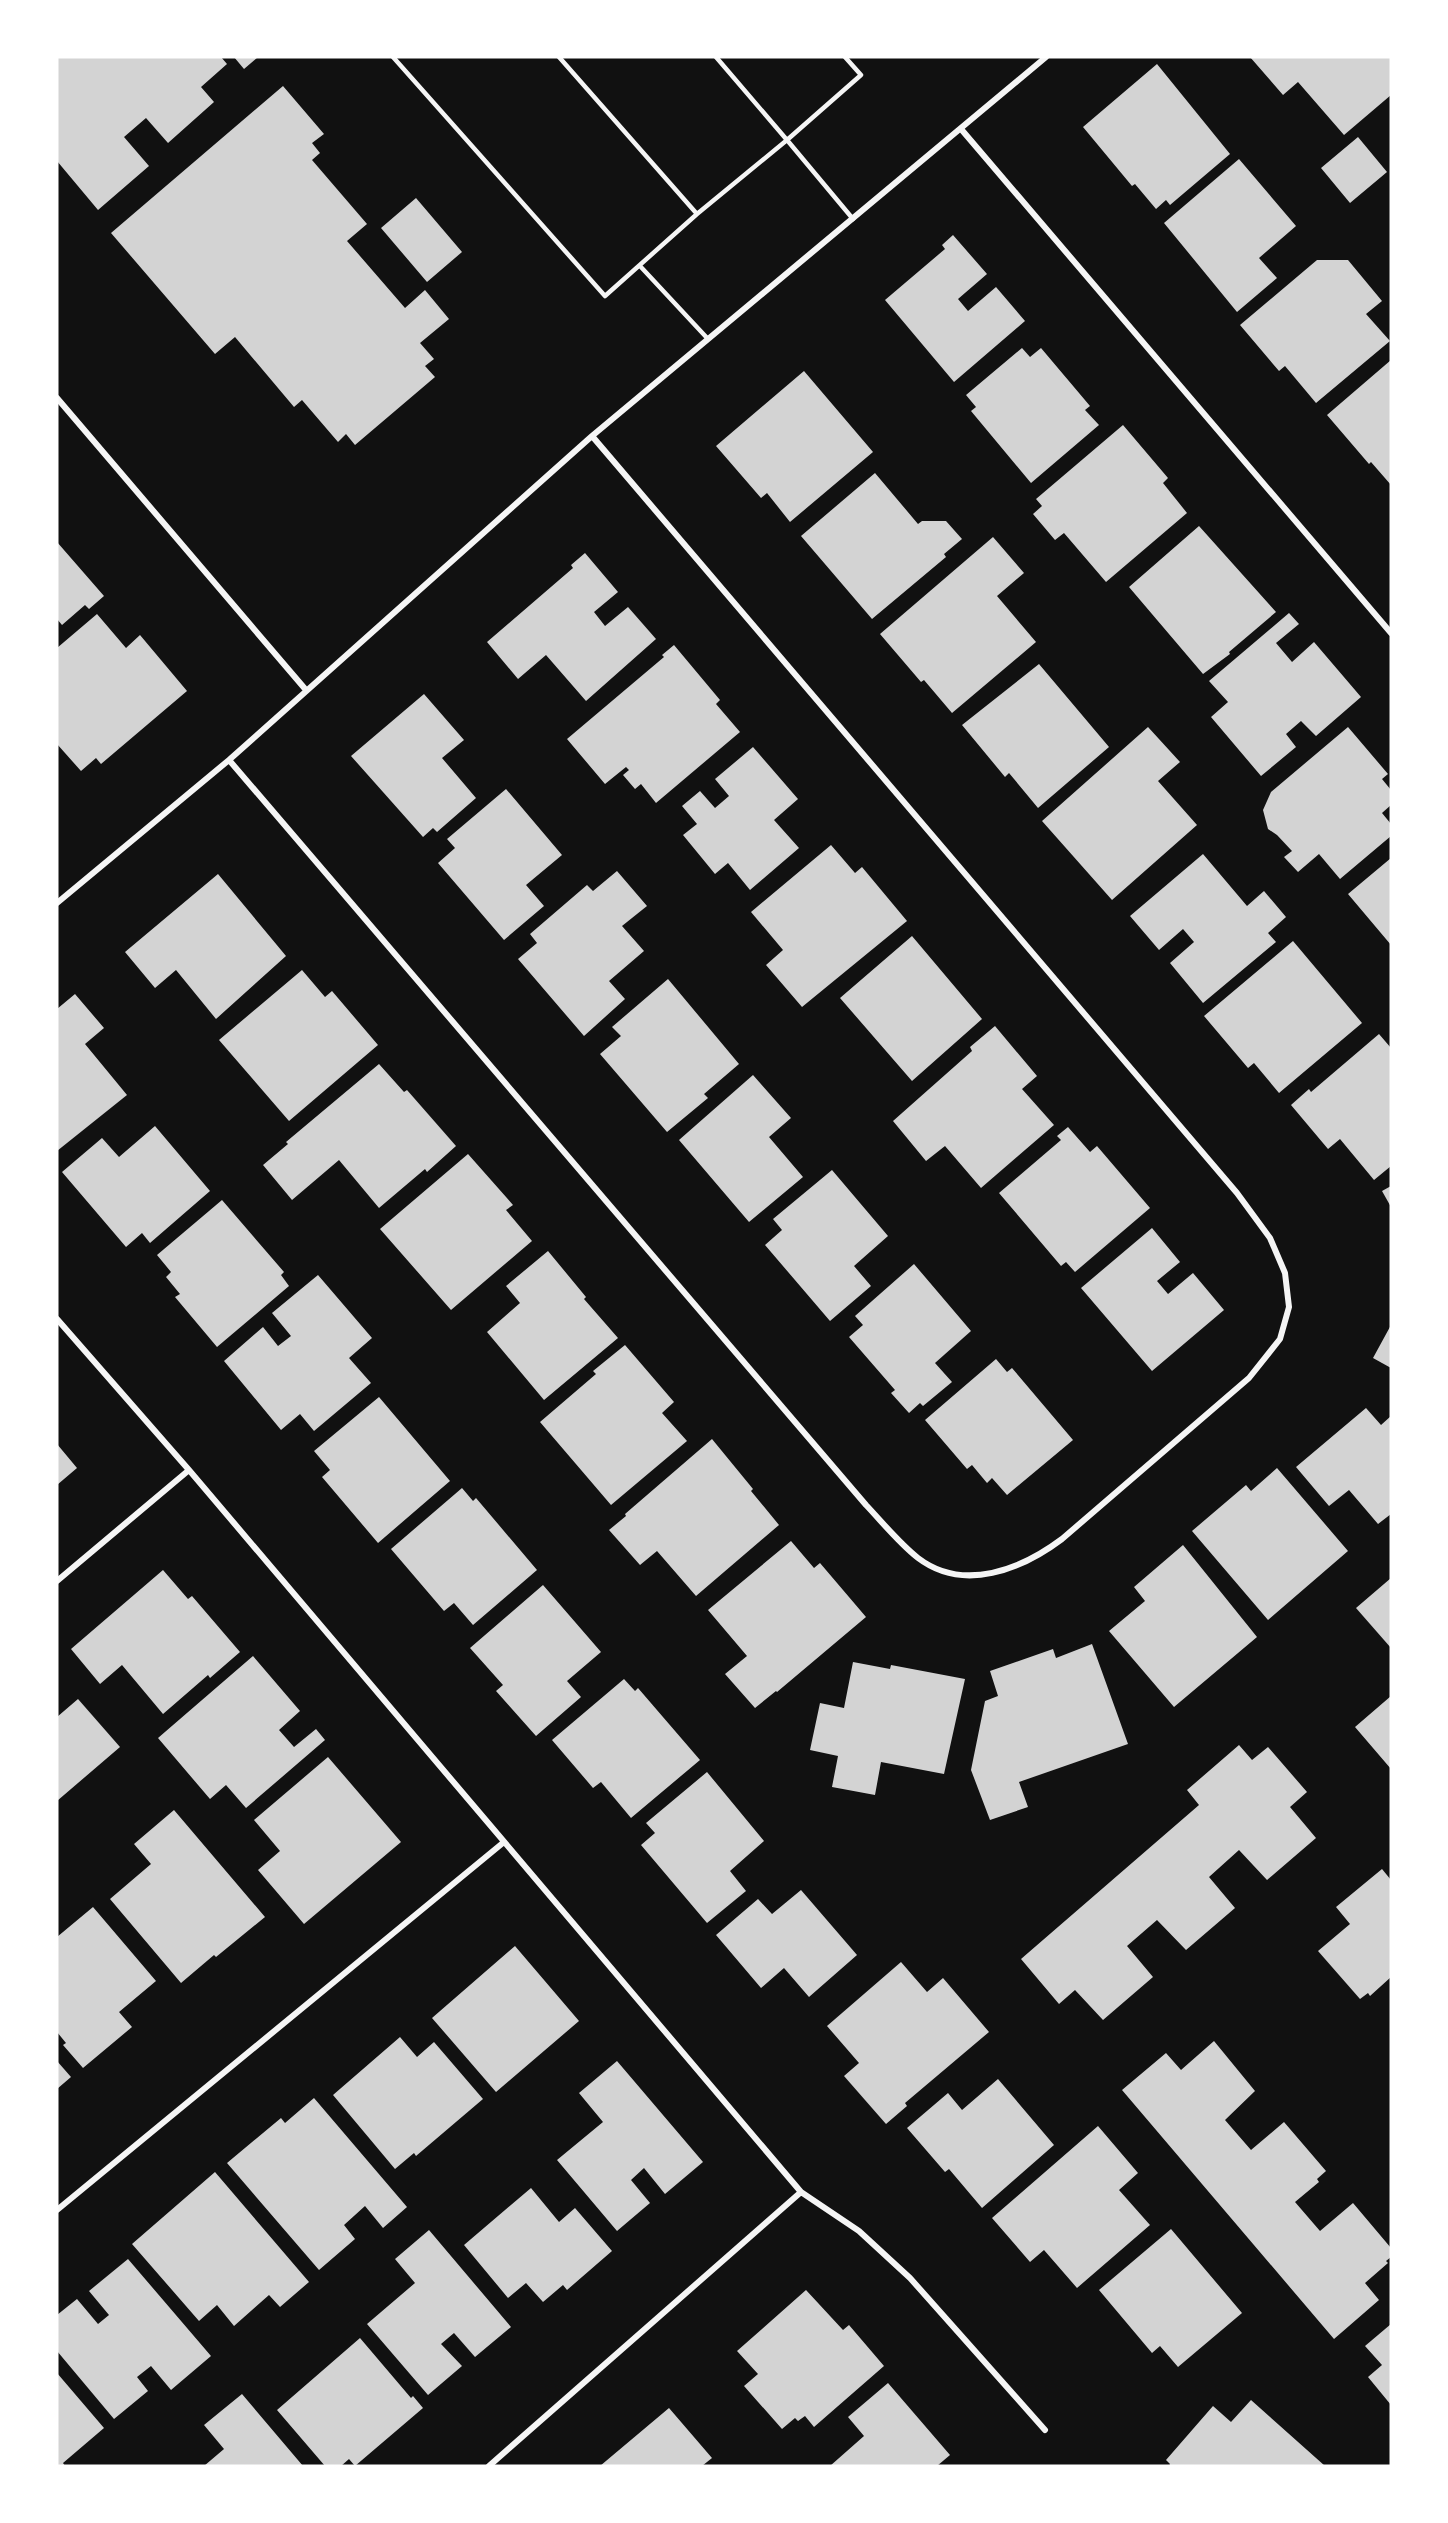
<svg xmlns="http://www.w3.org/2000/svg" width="1448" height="2523" font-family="'Noto Serif',serif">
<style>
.building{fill:#d3d3d3}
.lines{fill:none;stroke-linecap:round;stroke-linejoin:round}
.service{stroke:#f5f5f5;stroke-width:4.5}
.minor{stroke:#f5f5f5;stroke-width:6}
</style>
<rect width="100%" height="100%" fill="#111"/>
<path class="building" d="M57 57H221L227 64 201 87 214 102 168 143 146 118 124 137 149 166 98 210 57 161Z
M234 57H258L244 69Z
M1250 57H1391V95L1344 135 1298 82 1283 95Z
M1157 64 1230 154 1170 205 1166 200 1156 209 1135 184 1132 186 1083 127Z
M283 86 324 134 312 143 320 153 312 160 367 224 347 241 405 308 425 290 449 319 420 343 434 359 425 366 435 377 355 445 346 434 338 442 302 400 294 407 235 337 215 354 111 233Z
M1358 137 1387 172 1350 203 1321 168Z
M1239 159 1296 226 1259 258 1277 278 1237 312 1164 223Z
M416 198 462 252 427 282 381 228Z
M953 235 987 274 958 299 968 311 996 287 1025 321 954 382 885 300 945 249 942 245Z
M1317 260H1348L1382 301 1366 314 1390 341 1316 403 1285 366 1279 371 1240 325Z
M1022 348 1030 357 1041 348 1090 406 1085 410 1099 425 1031 483 971 411 976 407 966 395Z
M1391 360V485L1371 462 1369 464 1327 415Z
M804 371 873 452 790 522 767 493 761 498 716 446Z
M1123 425 1168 478 1163 483 1187 513 1106 582 1064 533 1055 540 1033 514 1042 506 1036 499Z
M875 473 918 524 922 521H946L962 539 944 554 946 557 872 619 801 536Z
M1199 526 1276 612 1229 652 1230 654 1203 674 1129 587Z
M993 537 1024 573 997 596 1036 642 952 713 924 680 921 682 880 634Z
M57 542 104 596 89 609 85 605 62 625 57 619Z
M585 553 618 592 594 612 605 626 628 607 656 639 586 701 546 655 518 679 487 642 573 568 571 565Z
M1289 613 1299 624 1276 643 1292 662 1314 642 1361 697 1316 736 1301 721 1286 734 1296 747 1261 776 1211 717 1228 702 1209 681Z
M97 614 126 648 140 635 187 691 101 764 96 758 81 771 57 744V648Z
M674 645 720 700 716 704 740 732 656 803 641 784 635 789 623 775 629 770 626 767 605 784 567 739 664 657 662 655Z
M1039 664 1109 747 1038 808 1009 773 1005 777 962 725Z
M424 694 464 740 442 758 476 798 437 832 433 828 423 837 351 756Z
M1148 727 1180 762 1158 781 1197 825 1112 900 1042 821Z
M1348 727 1388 774 1382 779 1391 790V805L1382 813 1391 824V836L1340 879 1319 854 1298 872 1284 857 1292 851 1277 835 1268 829 1263 810 1271 792Z
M753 747 798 799 774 820 799 848 750 890 728 863 715 874 683 835 697 824 682 806 700 791 715 808 729 796 715 779Z
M506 789 562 855 526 885 544 906 504 940 438 863 455 848 447 839Z
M831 845 855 873 862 867 907 921 802 1007 766 965 783 950 751 912Z
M1203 854 1247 906 1264 891 1286 917 1268 933 1276 942 1203 1003 1170 963 1194 942 1183 929 1159 950 1130 916Z
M1391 858V945L1348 894Z
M617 871 647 906 622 926 644 951 609 981 625 999 584 1036 518 959 537 943 530 934 587 885 593 891Z
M218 874 286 956 216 1019 176 970 155 988 125 952Z
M912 936 982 1019 912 1081 840 998Z
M1293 941 1362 1023 1279 1093 1254 1063 1248 1068 1204 1016Z
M302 970 325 997 332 991 378 1045 289 1121 219 1040Z
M668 979 739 1064 704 1094 708 1098 667 1132 600 1054 621 1036 612 1027Z
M75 994 104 1028 85 1044 127 1095 57 1151V1009Z
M995 1026 1037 1076 1022 1089 1054 1125 981 1188 945 1146 926 1161 893 1121 972 1051 970 1047Z
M1379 1034 1391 1048V1166L1374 1180 1340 1139 1328 1149 1291 1105 1309 1089 1311 1092Z
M379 1064 404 1092 407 1090 456 1146 427 1172 425 1169 379 1208 339 1160 292 1200 263 1165 288 1144 286 1142Z
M753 1075 791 1118 769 1137 803 1177 749 1222 679 1140Z
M155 1126 210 1191 150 1243 142 1233 126 1247 62 1172 102 1138 119 1157Z
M1068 1127 1090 1152 1097 1146 1150 1208 1075 1272 1066 1262 1061 1266 999 1193 1061 1140 1057 1136Z
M468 1154 513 1205 506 1210 532 1241 451 1310 380 1229Z
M832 1170 888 1236 854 1266 871 1286 830 1321 765 1245 782 1230 773 1219Z
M1391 1186V1207L1382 1191Z
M222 1200 284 1272 281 1275 289 1286 217 1347 175 1297 180 1294 166 1277 171 1272 157 1255Z
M1152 1228 1180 1262 1157 1281 1168 1294 1193 1273 1224 1310 1152 1371 1081 1288Z
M548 1251 586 1297 584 1299 618 1338 544 1400 487 1332 520 1303 506 1286Z
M914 1264 971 1331 935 1363 952 1382 923 1406 920 1403 909 1413 891 1393 895 1390 849 1337 863 1325 855 1316Z
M318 1275 372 1338 349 1358 371 1383 314 1431 300 1414 281 1430 224 1361 263 1327 278 1346 291 1336 272 1313Z
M1391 1325V1368L1373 1358Z
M625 1345 674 1402 662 1413 687 1441 611 1505 540 1422 596 1374 593 1371Z
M996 1359 1007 1372 1012 1368 1073 1440 1007 1495 992 1478 987 1483 972 1465 967 1469 925 1420Z
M379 1397 450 1481 378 1543 322 1477 330 1470 314 1451Z
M1366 1408 1381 1425 1391 1416V1514L1378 1524 1349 1490 1329 1506 1296 1467Z
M712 1439 753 1489 751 1491 779 1525 696 1596 657 1551 640 1565 609 1530 626 1516 625 1514Z
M57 1444 77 1468 57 1485Z
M1277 1468 1348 1551 1268 1620 1192 1531 1246 1485 1251 1491Z
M462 1488 473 1501 476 1498 537 1570 473 1625 454 1603 444 1611 391 1549Z
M791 1541 814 1568 820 1563 866 1617 777 1692 776 1691 755 1708 725 1674 747 1656 708 1610Z
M1183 1545 1257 1637 1174 1707 1109 1631 1145 1601 1134 1587Z
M163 1570 188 1599 192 1596 240 1652 210 1678 208 1675 163 1714 122 1665 100 1684 71 1649Z
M1391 1578V1648L1356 1608Z
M543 1585 601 1652 567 1681 581 1697 536 1736 496 1691 503 1685 470 1648Z
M1092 1644 1128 1744 1019 1782 1028 1807 990 1820 971 1770 985 1701 998 1696 990 1671 1053 1649 1056 1658Z
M253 1656 300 1711 279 1730 294 1747 316 1729 325 1740 246 1808 226 1785 210 1799 158 1738Z
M853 1662 890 1669 891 1665 965 1679 944 1774 881 1762 875 1795 832 1787 838 1756 810 1750 820 1703 844 1708Z
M624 1679 635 1691 638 1688 700 1760 631 1818 601 1782 593 1788 552 1740Z
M1391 1696V1769L1355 1727Z
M78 1699 120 1747 57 1801V1717Z
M1239 1745 1252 1760 1268 1747 1307 1792 1290 1807 1316 1838 1267 1880 1239 1850 1209 1877 1235 1908 1186 1950 1157 1920 1127 1946 1153 1977 1103 2020 1075 1990 1059 2004 1021 1959 1199 1805 1187 1790Z
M328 1757 401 1842 304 1924 258 1870 280 1851 254 1820Z
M707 1772 764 1841 730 1871 746 1891 707 1923 641 1845 655 1833 646 1823Z
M174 1810 265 1917 216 1957 214 1955 181 1983 110 1899 151 1864 134 1844Z
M1382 1869 1391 1880V1977L1370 1996 1368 1993 1360 1999 1318 1951 1350 1924 1336 1907Z
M801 1890 857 1955 809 1997 784 1968 761 1988 716 1935 758 1899 772 1914Z
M93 1907 156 1981 119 2012 132 2027 83 2068 63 2045 66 2043 57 2032V1937Z
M515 1946 579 2021 496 2092 432 2018Z
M901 1962 927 1992 943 1978 989 2032 905 2103 907 2106 886 2124 844 2076 859 2063 827 2026Z
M400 2037 417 2057 434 2042 483 2099 416 2156 414 2153 395 2169 333 2095Z
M1214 2041 1255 2091 1225 2120 1251 2150 1284 2122 1326 2171 1317 2179 1319 2182 1295 2202 1320 2231 1353 2203 1391 2248V2257L1386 2261 1388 2263 1365 2283 1379 2300 1334 2339 1122 2090 1166 2053 1181 2070Z
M57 2061 71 2077 57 2089Z
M617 2061 703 2162 665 2194 644 2168 631 2180 650 2203 617 2231 557 2160 603 2122 579 2093Z
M998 2079 1054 2145 982 2208 949 2169 945 2172 907 2128 948 2093 962 2110Z
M314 2098 407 2207 383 2228 365 2206 344 2225 355 2239 319 2270 227 2163 281 2118 285 2123Z
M1098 2126 1138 2173 1119 2190 1150 2225 1077 2288 1044 2250 1030 2262 992 2218Z
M215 2172 309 2282 280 2307 269 2295 234 2326 217 2305 199 2321 132 2244Z
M531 2188 559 2222 575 2208 612 2251 567 2290 563 2285 543 2302 526 2283 508 2298 464 2245Z
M1171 2229 1242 2313 1178 2367 1160 2346 1152 2353 1099 2290Z
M429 2230 511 2327 475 2357 454 2333 441 2344 462 2366 428 2395 367 2324 415 2283 395 2259Z
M128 2259 211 2356 171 2390 151 2366 137 2377 148 2391 114 2419 57 2351V2315L77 2299 98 2324 109 2315 89 2291Z
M806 2290 843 2330 849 2325 884 2366 814 2427 805 2416 798 2421 795 2418 782 2429 744 2386 758 2374 737 2351Z
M1391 2324V2405L1368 2377 1382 2365 1365 2346Z
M360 2338 411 2398 413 2396 423 2408 355 2466 349 2459 341 2466H325L277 2410Z
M57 2373 104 2428 63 2463 65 2466H57Z
M888 2383 950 2455 937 2466H830L864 2436 848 2417Z
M242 2394 303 2466H204L224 2449 204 2425Z
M1251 2400 1325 2466H1169L1170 2464 1166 2460 1213 2406 1231 2422Z
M669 2408 712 2458 702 2466H600Z"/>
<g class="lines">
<path class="service" d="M393 57 605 296 697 214 787 140 853 219
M559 57 697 214
M716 57 787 140 861 75 845 57
M640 266 708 339"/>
<path class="minor" d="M961 129 1391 633
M57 398 306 690
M229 760 866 1505C883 1523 899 1543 918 1558 964 1593 1022 1569 1062 1539L1249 1378 1280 1339 1289 1307 1285 1273 1270 1238 1237 1193 592 436
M57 903 229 760 592 436 1046 57
M57 1319 189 1470 801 2192 859 2231 910 2278 1045 2430
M57 1581 189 1470
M57 2210 504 1842
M489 2466 801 2192"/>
</g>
<rect width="1448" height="2523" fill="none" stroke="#ffffff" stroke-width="117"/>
</svg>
